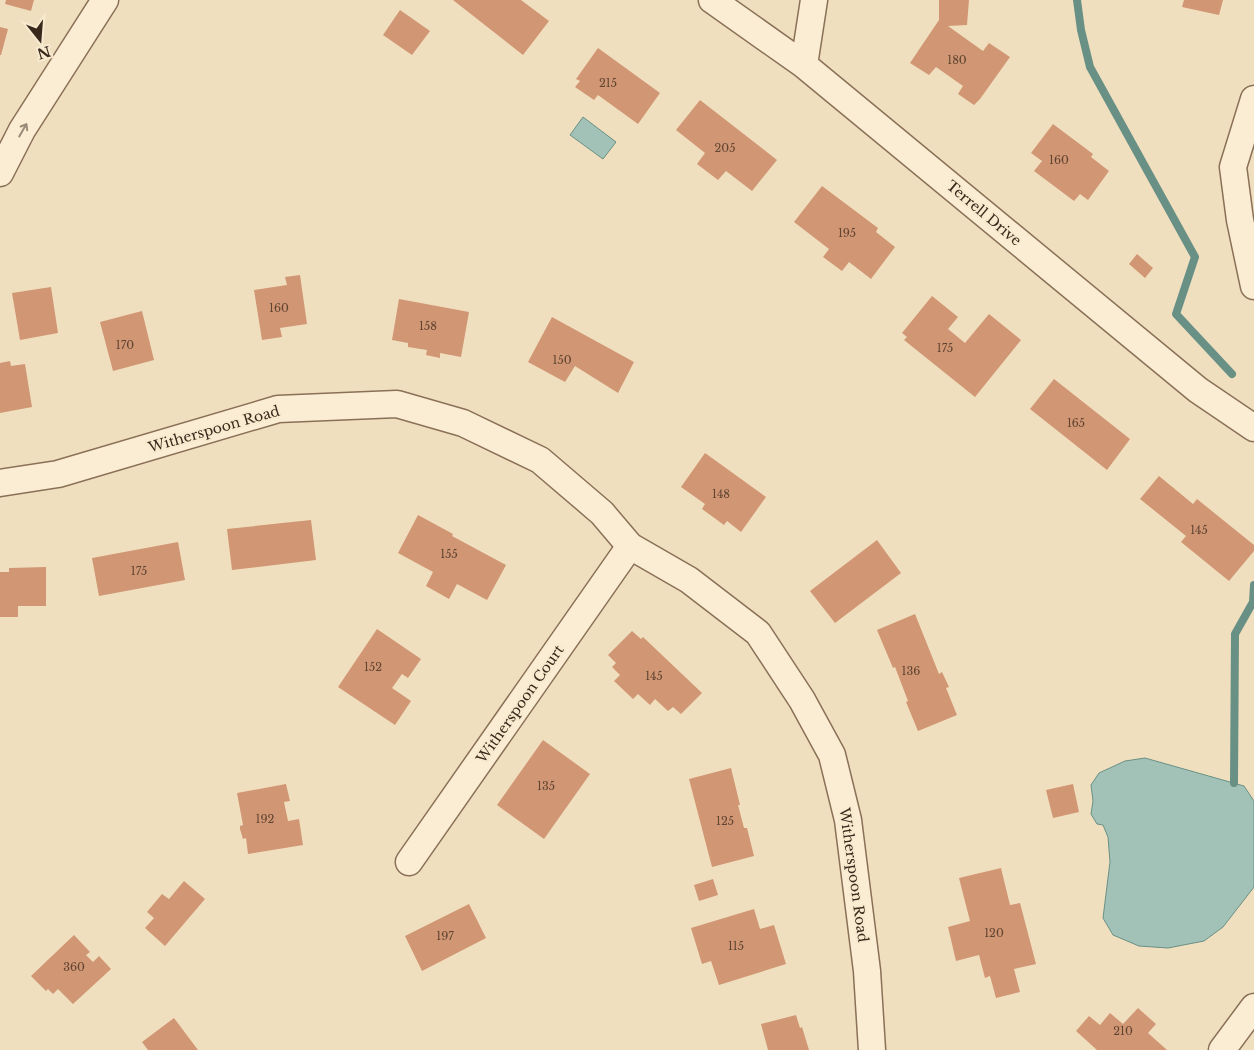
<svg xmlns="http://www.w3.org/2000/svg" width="1254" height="1050" font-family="'Libre Baskerville',serif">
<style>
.water{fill:#a3c2b7;stroke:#699085}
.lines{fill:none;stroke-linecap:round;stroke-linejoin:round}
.stream{stroke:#699085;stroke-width:8}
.building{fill:#d19673}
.street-casing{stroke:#8a7057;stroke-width:29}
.street{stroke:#fbedd3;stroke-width:26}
.oneway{stroke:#9a8b78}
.labels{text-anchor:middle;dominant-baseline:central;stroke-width:4.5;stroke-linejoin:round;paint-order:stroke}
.number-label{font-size:11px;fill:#5f4432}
.street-label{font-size:14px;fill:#39291c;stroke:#f7eacf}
</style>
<rect width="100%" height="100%" fill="#f0dfbf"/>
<path class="water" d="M583 117 616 142 603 159 570 135Z
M1145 758 1244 786 1254 801V887L1223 927 1204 941 1168 948 1139 946 1113 935 1103 918 1110 862 1108 837 1103 825 1097 824 1091 814 1093 801 1091 785 1099 773 1125 761Z"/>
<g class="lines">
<path class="stream" d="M1077 0 1081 30 1090 67 1195 257 1176 314 1232 374
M1234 783 1235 634 1253 602 1254 585"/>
</g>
<path class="building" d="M6 0H34L31 11 5 4Z
M453 0H521L549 21 523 55Z
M939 0H969L967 25 948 26 983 51 989 43 1010 57 980 99 974 105 958 94 963 86 936 67 929 75 910 63 939 20Z
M1184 0H1223L1219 15 1182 7Z
M400 10 430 31 412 55 383 35Z
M0 27 8 29 1 55H0Z
M598 48 660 93 638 124 598 95 594 100 575 87 580 81 576 79Z
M700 100 777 160 752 191 726 171 718 180 697 164 705 153 676 130Z
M1053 124 1093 154 1091 157 1109 171 1088 200 1080 194 1074 201 1034 171 1042 161 1031 153Z
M822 186 878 228 876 232 895 247 871 279 849 262 842 271 823 257 829 249 794 222Z
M1137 254 1153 268 1145 278 1129 264Z
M300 275 307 324 280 328 282 337 262 340 254 290 287 285 285 277Z
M51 287 58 333 20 340 12 293Z
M932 296 958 317 948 329 965 343 989 314 1021 340 975 397 904 340 907 337 902 333Z
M399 299 469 312 461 357 440 353V358L426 355 427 350 408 347V343L392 340Z
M142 311 154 360 113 371 100 322Z
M552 317 634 362 618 393 575 366 565 382 528 362Z
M10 361 11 366 25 364 32 407 0 413V363Z
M1054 379 1130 439 1107 470 1030 409Z
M705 453 766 497 741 532 727 521 724 525 702 509 705 504 681 487Z
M1159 476 1193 504 1197 499 1254 545V551L1229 581 1181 542 1186 536 1140 499Z
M418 515 453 534 452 536 506 565 487 600 457 584 449 599 426 586 433 572 398 553Z
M311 520 316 560 232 570 227 529Z
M877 540 901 573 835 623 810 591Z
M178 542 185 580 99 596 92 558Z
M46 567V606H18V617H0V572H9V568Z
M915 614 939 674 942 672 949 687 946 688 957 715 918 731 906 702 908 701 895 667 893 668 877 630Z
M377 629 421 659 408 678 402 674 392 688 411 701 395 725 338 687Z
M632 631 641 639 643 637 702 693 681 714 673 707 668 711 655 699 650 705 638 694 633 699 614 681 620 675 612 667 616 663 608 655Z
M543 740 590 774 544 839 497 805Z
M731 768 740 805H738L744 828H747L754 856 712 867 689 779Z
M286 784 290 801 284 802 288 821 299 819 303 845 248 854 246 838 243 839 240 829V826L243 825 237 793Z
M1073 784 1079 812 1053 818 1046 790Z
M1001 868 1010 905 1020 903 1036 964 1014 969 1020 992 996 998 990 976 985 978 979 955 956 961 948 927 970 921 959 878Z
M713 879 718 895 699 901 694 885Z
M184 881 205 899 165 946 145 928 154 918 147 912 162 894 169 899Z
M469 904 486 938 422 971 405 936Z
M754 909 760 929 774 925 786 964 719 985 711 961 702 964 691 928Z
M74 935 90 952 86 955 93 962 99 956 111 969 73 1004 58 989 53 994 48 989 46 991 31 976Z
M1138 1008 1156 1024 1148 1033 1167 1050H1097L1076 1031 1089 1016 1100 1025 1110 1013 1123 1024Z
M796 1015 800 1028 802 1027 809 1050H768L761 1024Z
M174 1018 198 1050H148L142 1042Z"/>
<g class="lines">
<defs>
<path id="street" d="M712 0 804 65 1198 390 1254 428
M804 65 814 0
M1254 99 1233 167 1240 220 1254 286
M0 173 22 130 105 0
M0 483 58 474 278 409 397 404 463 423 540 460 602 513 630 546 689 580 758 633 802 700 832 755 848 820 867 971 872 1050
M409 862 630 546
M1222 1050 1254 1007"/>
</defs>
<use href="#street" class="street-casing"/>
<use href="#street" class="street"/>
</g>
<defs><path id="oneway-shaft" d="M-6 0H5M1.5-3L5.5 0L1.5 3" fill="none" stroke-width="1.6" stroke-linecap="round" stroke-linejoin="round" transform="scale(1.25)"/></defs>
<use class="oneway" href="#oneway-shaft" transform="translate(23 130) rotate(-60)"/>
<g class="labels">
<g class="number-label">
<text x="957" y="60">180</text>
<text x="608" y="83">215</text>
<text x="725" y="148">205</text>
<text x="1059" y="160">160</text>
<text x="847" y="233">195</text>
<text x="279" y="308">160</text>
<text x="428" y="326">158</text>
<text x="125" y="345">170</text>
<text x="945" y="348">175</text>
<text x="562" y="360">150</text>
<text x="1076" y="423">165</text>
<text x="721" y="494">148</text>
<text x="1199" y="530">145</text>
<text x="449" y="554">155</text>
<text x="139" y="571">175</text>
<text x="373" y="667">152</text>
<text x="911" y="671">136</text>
<text x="654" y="676">145</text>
<text x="546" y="786">135</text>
<text x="265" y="819">192</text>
<text x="725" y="821">125</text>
<text x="994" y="933">120</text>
<text x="445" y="936">197</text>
<text x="736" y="946">115</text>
<text x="74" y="967">360</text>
<text x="1123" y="1031">210</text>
</g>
<g class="street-label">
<text transform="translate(984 213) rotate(40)">Terrell Drive</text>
<text transform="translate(214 429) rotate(-16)">Witherspoon Road</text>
<text transform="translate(520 704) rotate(-55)">Witherspoon Court</text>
<text transform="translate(854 875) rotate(82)">Witherspoon Road</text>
</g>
</g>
<g transform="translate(40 40) rotate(163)" stroke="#f7eacf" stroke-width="4" paint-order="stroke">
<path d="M0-4L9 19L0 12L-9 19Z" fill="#39291c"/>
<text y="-8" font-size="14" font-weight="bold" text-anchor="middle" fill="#39291c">N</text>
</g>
</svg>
